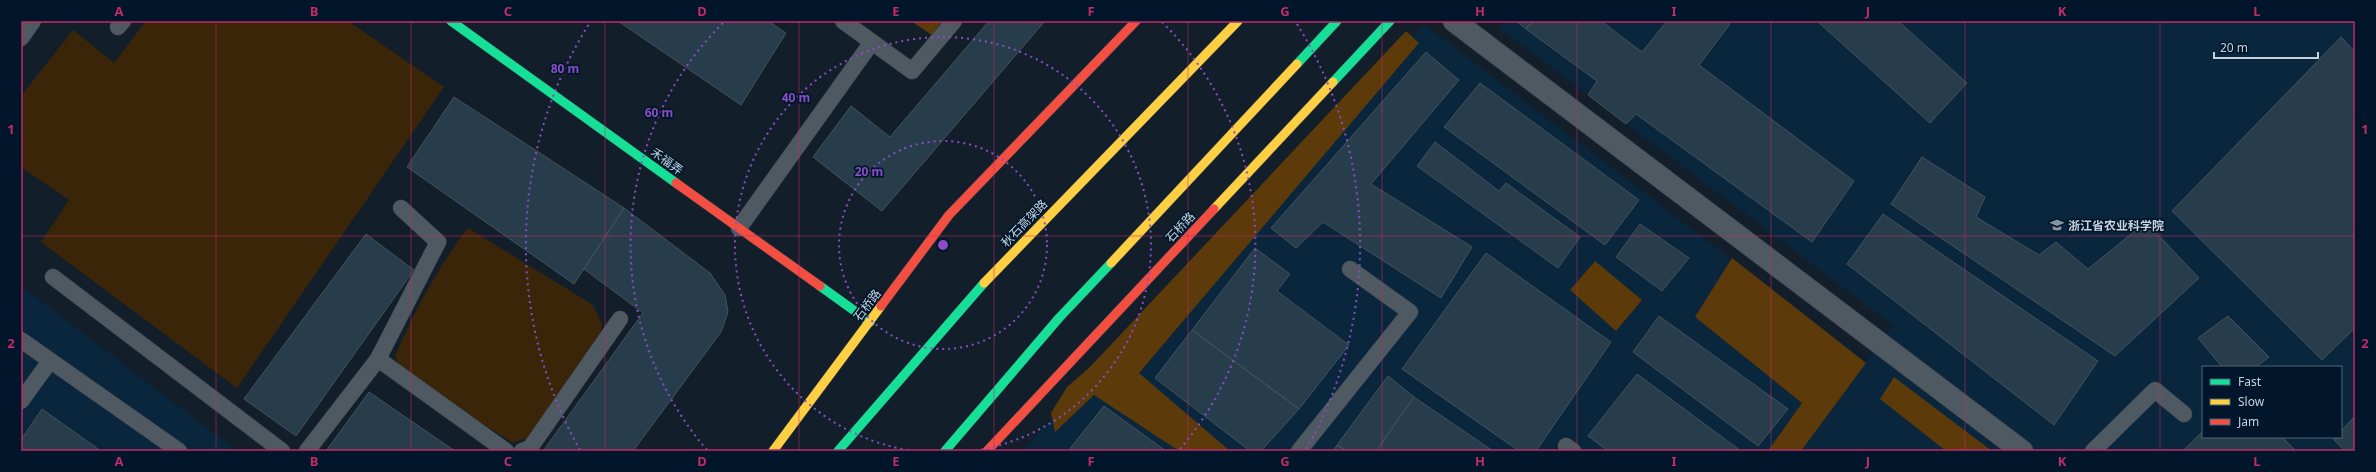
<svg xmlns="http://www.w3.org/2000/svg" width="2376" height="472" font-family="'Noto Sans','Noto Sans SC',sans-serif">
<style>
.built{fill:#09263d;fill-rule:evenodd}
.green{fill:#3b2509}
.forest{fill:#5c3a0a}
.building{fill:#283d4c;stroke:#46515a}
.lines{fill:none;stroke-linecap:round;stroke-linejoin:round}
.lane-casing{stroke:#323b44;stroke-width:17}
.street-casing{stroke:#323b44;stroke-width:23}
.fast-casing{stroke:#323b44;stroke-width:10}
.slow-casing{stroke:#323b44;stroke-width:10}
.jam-casing{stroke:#323b44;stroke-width:10}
.lane{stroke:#4f5961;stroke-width:16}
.street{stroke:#4f5961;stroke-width:22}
.fast{stroke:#16e098;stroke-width:9}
.slow{stroke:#ffcf43;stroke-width:9}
.jam{stroke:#f24e42;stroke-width:9}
.grid{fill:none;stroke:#c22b68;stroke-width:1;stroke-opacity:0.55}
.ring{fill:none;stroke:#8a4dc6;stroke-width:2;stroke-dasharray:2 4}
.labels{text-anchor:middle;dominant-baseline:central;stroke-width:3.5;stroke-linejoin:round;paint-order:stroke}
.street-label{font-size:12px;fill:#c5d3e1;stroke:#01162a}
.poi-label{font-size:12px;font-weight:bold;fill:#c5d3e1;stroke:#01162a;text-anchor:start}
.centre{fill:#8a4dc6;stroke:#01162a;stroke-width:2}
.ring-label{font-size:12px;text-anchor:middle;font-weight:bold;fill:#8a4dc6;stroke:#01162a;stroke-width:3.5;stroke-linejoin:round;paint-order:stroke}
.neatline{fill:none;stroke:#c22b68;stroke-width:1.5}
.grid-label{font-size:13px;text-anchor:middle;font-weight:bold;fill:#c22b68}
</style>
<rect width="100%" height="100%" fill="#121f2a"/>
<path class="built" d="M1505 21H2355V451H1022L1425 25 1866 362 1893 325 1499 28ZM2203 367H2341V437H2203Z
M21 286 237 451H21Z"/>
<path class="green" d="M146 21H348L444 87 237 388 41 242 69 200 21 167V96L73 30 114 63Z
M468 228 593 305 602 325 599 341 531 436 513 443 404 374 395 356C415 310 438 267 468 228Z"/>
<path class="forest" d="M911 21H942L932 35Z
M1406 31 1419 43 1139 373 1230 451H1179L1094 395 1055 432 1051 413 1067 387 1090 367Z
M1732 258 1866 363 1801 451H1768L1802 403 1695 317Z
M1595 261 1642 300 1616 331 1570 290Z
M1894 377 1992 451H1946L1880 399Z"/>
<path class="building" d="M618 21H768L786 33 741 105Z
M989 21H1045L882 211 813 157 851 106 890 137Z
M1516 21H1533L1526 29Z
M1533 21H1601L1642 52 1667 21H1726L1730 24 1699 65 1854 181 1812 242 1636 114 1626 124 1588 95 1597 81 1526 29Z
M1817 21H1898L1967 83 1930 123Z
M2341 37 2355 52V328L2322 360 2172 211Z
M1426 52 1459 80 1371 184 1472 247 1441 298 1323 222 1296 248 1271 228Z
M1480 83 1639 200 1605 245 1444 127Z
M454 97 624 208 574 284 407 167Z
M1435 142 1499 191 1506 183 1580 237 1558 268 1417 166Z
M1922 157 1985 197 1976 217 2039 255 2056 242 2088 269 2146 222 2199 278 2115 356 1891 204Z
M624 208 710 273 725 295 728 312 721 332 633 451H543L643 313 584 269Z
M1883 214 2098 361 2054 425 1847 264Z
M1640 224 1689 258 1662 291 1616 257Z
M366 234 414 270 296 436 244 399Z
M1255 248 1290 274 1277 291 1349 345 1299 409 1192 330Z
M1486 253 1611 342 1536 451H1519L1402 369Z
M1659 316 1788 409 1758 446 1633 352Z
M2228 316 2269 357 2256 367H2222L2198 338Z
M1192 330 1299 409 1261 451H1250L1155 378Z
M1637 374 1741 451H1608L1588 436Z
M1388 376 1414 397 1376 451H1347L1337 445Z
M369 392 455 451H326Z
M1414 397 1493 451H1376Z
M1104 406 1166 451H1068Z
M42 409 101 451H21V440Z
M2355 416V451H2345L2333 439 2341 437V431Z
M2203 431V437H2282L2296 451H2183Z
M1337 445 1347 451H1333Z"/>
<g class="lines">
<defs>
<path id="lane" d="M843 21 912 71 954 21
M118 27 123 21
M21 38 33 21
M739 228 872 42
M53 277 282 451
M21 340 179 451
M378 359 506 451
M21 401 50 361
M1566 446 1573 451
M307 451 378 359 438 242 401 208
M522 451 530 448 620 319
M1299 451 1410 312 1350 269
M2093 451 2155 390 2184 414"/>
<path id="street" d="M1454 21 2022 451"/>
<path id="fast" d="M451 21 676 183
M1297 64 1337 21
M1333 82 1390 21
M820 286 870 322
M838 451 984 283
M945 451 1059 318 1111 263"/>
<path id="slow" d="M1214 209 1333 82
M1111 263 1297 64
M984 283 1238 21
M773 451 881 306"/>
<path id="jam" d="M676 183 820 286
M881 306 949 215 1136 21
M987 451 1214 209"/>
</defs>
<use href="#lane" class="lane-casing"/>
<use href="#street" class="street-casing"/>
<use href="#fast" class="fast-casing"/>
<use href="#slow" class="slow-casing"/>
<use href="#jam" class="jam-casing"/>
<use href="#lane" class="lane"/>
<use href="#street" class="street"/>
<use href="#fast" class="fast"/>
<use href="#slow" class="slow"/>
<use href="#jam" class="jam"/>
</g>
<path class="grid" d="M216 21V451M411 21V451M605 21V451M799 21V451M994 21V451M1188 21V451M1382 21V451M1577 21V451M1771 21V451M1965 21V451M2160 21V451M21 236H2355"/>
<g class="ring">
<circle cx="943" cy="245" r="104"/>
<path d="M914 451A208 208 0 1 1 972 451"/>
<path d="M707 450A313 313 0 0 1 724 22M1162 22A313 313 0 0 1 1179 450"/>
<path d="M580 450A417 417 0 0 1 589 24M1297 24A417 417 0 0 1 1306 450"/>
</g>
<defs>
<symbol id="university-bare" viewBox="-9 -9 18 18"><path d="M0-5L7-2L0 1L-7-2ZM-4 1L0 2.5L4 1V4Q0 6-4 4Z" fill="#8694a1" stroke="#01162a" stroke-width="2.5" paint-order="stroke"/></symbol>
</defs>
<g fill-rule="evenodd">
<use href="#university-bare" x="2047" y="215" width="20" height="20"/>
</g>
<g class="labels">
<g class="street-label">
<text transform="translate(667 161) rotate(36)">禾福弄</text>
<text transform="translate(1024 223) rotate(-46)">秋石高架路</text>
<text transform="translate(1180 227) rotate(-47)">石桥路</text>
<text transform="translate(867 305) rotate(-53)">石桥路</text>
</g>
<g class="poi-label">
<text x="2068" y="225">浙江省农业科学院</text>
</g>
</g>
<circle cx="943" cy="245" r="6" class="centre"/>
<g class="ring-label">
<text x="565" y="73">80 m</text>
<text x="796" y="102">40 m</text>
<text x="659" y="117">60 m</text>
<text x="869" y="176">20 m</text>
</g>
<rect width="2376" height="472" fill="none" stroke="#01162a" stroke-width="44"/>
<rect x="2202" y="366" width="140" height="72" fill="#01162a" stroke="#4f6273"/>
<rect x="2210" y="379" width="20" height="6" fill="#16e098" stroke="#4f6273"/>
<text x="2238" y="386" font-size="12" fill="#c5d3e1">Fast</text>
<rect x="2210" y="399" width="20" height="6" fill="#ffcf43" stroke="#4f6273"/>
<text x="2238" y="406" font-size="12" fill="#c5d3e1">Slow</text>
<rect x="2210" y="419" width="20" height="6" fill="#f24e42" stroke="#4f6273"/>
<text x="2238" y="426" font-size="12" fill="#c5d3e1">Jam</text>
<path d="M2214 52v6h104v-6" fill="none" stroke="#c5d3e1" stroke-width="2"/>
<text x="2220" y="52" font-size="12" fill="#c5d3e1" stroke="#01162a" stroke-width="3" paint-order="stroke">20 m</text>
<rect x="22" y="22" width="2332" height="428" class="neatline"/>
<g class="grid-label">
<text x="119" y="16">A</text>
<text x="314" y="16">B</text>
<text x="508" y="16">C</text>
<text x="702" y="16">D</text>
<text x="896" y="16">E</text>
<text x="1091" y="16">F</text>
<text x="1285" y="16">G</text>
<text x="1480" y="16">H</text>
<text x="1674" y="16">I</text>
<text x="1868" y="16">J</text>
<text x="2062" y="16">K</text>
<text x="2257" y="16">L</text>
<text x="11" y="134">1</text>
<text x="2365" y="134">1</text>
<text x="11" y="348">2</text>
<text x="2365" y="348">2</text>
<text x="119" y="466">A</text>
<text x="314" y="466">B</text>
<text x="508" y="466">C</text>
<text x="702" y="466">D</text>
<text x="896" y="466">E</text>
<text x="1091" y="466">F</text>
<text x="1285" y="466">G</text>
<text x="1480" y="466">H</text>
<text x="1674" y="466">I</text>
<text x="1868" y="466">J</text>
<text x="2062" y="466">K</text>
<text x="2257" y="466">L</text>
</g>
</svg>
